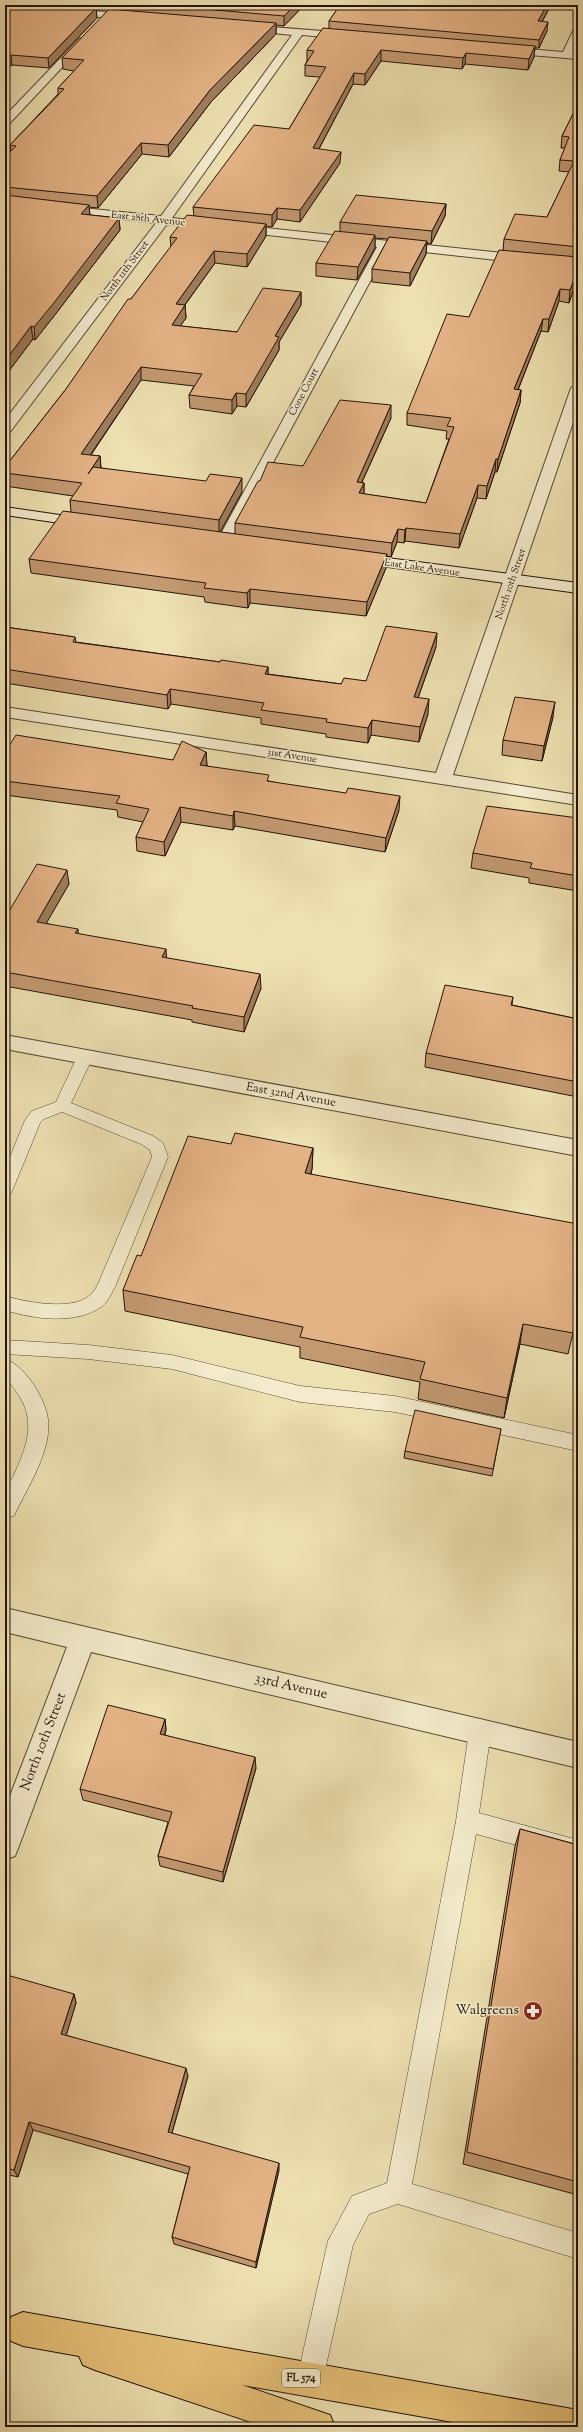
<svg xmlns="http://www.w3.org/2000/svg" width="583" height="2432" font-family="'Sorts Mill Goudy',serif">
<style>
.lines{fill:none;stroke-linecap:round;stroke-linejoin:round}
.lane-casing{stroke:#574632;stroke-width:1}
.street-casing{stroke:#574632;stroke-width:2}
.secondary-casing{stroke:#251307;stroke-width:2}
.primary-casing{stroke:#251307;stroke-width:2}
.lane{fill:#f3ebcc;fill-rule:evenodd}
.street{fill:#f3ebcc;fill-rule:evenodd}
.secondary{fill:#f3ebcc;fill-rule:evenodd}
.primary{fill:#e6c078;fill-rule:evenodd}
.wall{fill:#c39972;stroke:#251307}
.shaded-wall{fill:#9f7d5d;stroke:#251307}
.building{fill:#e3b285;stroke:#251307}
.labels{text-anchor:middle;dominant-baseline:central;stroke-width:3;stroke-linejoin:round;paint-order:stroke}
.far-street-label{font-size:10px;fill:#251307;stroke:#f3ebcc}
.shield{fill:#f3ebcc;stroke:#635442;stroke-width:1}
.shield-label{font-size:11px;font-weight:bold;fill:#251307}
.street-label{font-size:12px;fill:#251307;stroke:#f3ebcc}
.near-street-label{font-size:14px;fill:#251307;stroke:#f3ebcc}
.near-poi-label{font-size:14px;fill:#251307;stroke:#f3ebcc;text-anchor:end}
</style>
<rect width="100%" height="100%" fill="#ede0b1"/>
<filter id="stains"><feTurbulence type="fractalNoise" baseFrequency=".005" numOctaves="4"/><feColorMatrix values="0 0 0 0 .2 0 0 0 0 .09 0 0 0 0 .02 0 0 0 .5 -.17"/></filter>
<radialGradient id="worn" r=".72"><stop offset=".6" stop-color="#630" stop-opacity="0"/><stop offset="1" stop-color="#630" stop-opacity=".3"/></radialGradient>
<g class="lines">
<defs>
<path id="lane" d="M85 1051 91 1053 93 1057 71 1103 153 1136 163 1143 168 1157 115 1287C111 1294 107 1303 101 1307 75 1325 33 1319 5 1310V1296C25 1302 71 1311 89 1296 93 1293 96 1288 98 1284L152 1157 150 1150 141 1144 62 1112 44 1119 40 1123 13 1189 11 1193 5 1195V1169L25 1120 32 1111 56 1102 77 1057 79 1053Z
M5 1340 88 1345 172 1355 300 1386 395 1396 578 1435V1451L395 1412 300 1402 172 1369 88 1359 5 1354Z
M5 1359C16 1362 27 1375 34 1385 40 1395 46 1406 48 1419 52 1451 27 1488 14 1516L5 1518C5 1510 3 1500 5 1493 7 1485 13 1478 16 1470 33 1433 35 1409 5 1378Z
M480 1722 487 1725 491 1732 479 1813 578 1840V1862L476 1834 412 2184 578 2233V2259L398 2204 369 2214 353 2245 323 2379 319 2388 310 2392 301 2388 297 2379 328 2241 352 2196 387 2183 456 1821 469 1732 473 1725Z"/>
<path id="street" d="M67 9 133 14 138 17 133 20 64 14 62 12Z
M246 25 348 33 353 36 348 39 302 35 172 218 578 261V269L388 248 231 541 224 545 217 541 377 247 167 224 10 432 5 433V420L156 223 5 206V200L161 216 292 35 243 30V26Z
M578 28V42L573 53H578V59L505 53 500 50 505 47 563 52 573 31Z
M82 38 85 39V43L9 124 5 125V116L79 39Z
M578 384V408L453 775 578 795V805L5 717V707L436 773 571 388Z
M5 1035 578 1140V1156L5 1049Z
M5 1608 578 1742V1768L91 1652 19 1846 15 1856 5 1860V1809L67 1647 5 1632Z"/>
<path id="secondary" d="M5 507 87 519 94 523 87 527 5 515Z
M357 554 578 583V593L352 562 349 559Z"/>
<path id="primary" d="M23 2312 578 2410V2427H481L242 2385 330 2415 335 2427H266L95 2370 83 2365 79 2356 23 2346 11 2341 6 2329 11 2317Z"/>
</defs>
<use href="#lane" class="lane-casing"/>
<use href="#street" class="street-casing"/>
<use href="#secondary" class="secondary-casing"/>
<use href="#primary" class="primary-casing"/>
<use href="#lane" class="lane"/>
<use href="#street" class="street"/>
<use href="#secondary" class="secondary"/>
<use href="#primary" class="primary"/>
</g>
<path class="wall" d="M5 5H99V10H96L97 18 49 68 12 65 5 71Z
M109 5H304L284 26 276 25V34L211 102 169 157 142 154 98 208 89 207 90 215 119 218 120 230 54 316 35 340 33 339 5 376V157L11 151 10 145 58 94V88L74 71 63 69 62 58 111 9Z
M340 5H551L550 7 542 22 547 31 539 48H535L534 57 528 70 465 64 462 69 381 61 365 85 353 84 319 149 340 163 300 222 277 219 272 227 266 226V236L247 267 215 263 185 305 186 318 180 326 237 332 301 292V305L279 342V350L246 407 237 406 232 414 190 408 189 395 194 386 141 380 91 455 100 456 101 468 242 492 220 532 235 534V523L260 481 303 466 391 418 362 482 364 483V494L426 503 449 439H446L447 431 407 425V413L469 317 503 250 504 239 547 217 569 172 559 171 560 160 565 148H561L562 136 578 104V277L569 303 559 301 548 332 541 331 518 390H521L520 403 497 472H495L486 499 477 498 459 548 405 541 404 543 397 542 391 557 387 556 386 568 366 616 250 603 248 608 205 602 204 597 31 573 29 559 71 512 70 500 73 496 5 486V467L66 389 131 299 171 247 170 237 194 216 193 207 289 129 320 77 305 76V65L307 61V50L329 28V21Z
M446 204 445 216 431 244 427 243 426 254 410 286 372 282V269L388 239 375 238V248L357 280 316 276V263L340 232V222Z
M5 627 75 637 76 642 220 662 268 667V674L341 684 366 681 436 647 418 698 428 714 419 742 371 735 368 743 326 737V734L261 724V718L171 704 168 709 5 683Z
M553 717 542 761 502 755 503 740Z
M5 752 173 760 206 752 207 766 269 781 399 810 385 852 235 826 233 830 181 822 165 856 137 851 136 837 143 822 118 817 117 810 5 795Z
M578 818V891L529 883V878L471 868 473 853Z
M69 884 46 923 78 934 166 958 261 988 244 1032 192 1022V1020L5 986V913H8Z
M513 997 512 1005 578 1019V1097L425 1067 426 1053Z
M231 1144 313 1148 312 1169 311 1174 573 1333 568 1354 520 1344 504 1418 418 1399 420 1382 300 1358V1347L125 1311 123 1290 141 1256Z
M501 1429 492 1476 404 1458 405 1451Z
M165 1719 166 1730 165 1735 256 1768 223 1882 160 1866 158 1856 168 1822 83 1800 80 1789Z
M520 1829 578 1845V2195L463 2164 515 1846Z
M5 1980 74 1994 76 2003 66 2035 188 2076 172 2133 279 2170 256 2268 174 2244 172 2237 188 2174 33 2130 18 2177 5 2174Z"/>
<path class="shaded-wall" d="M295 5H304L284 26V16Z
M547 5H551L550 7 537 30 538 21Z
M96 8 97 18 49 68 48 58Z
M548 22 547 31 539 48V40Z
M276 23V34L211 102 169 157 168 145 210 90Z
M535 46 534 57 528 70 529 59Z
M381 50V61L365 85V74Z
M466 53 465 64 462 69 463 58Z
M11 55 12 65 5 71V60Z
M354 73 353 84 313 160V148Z
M141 143 142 154 98 208 97 196Z
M341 152 340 163 300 222V210Z
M446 204 445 216 431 244 432 231Z
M89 205 90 217 81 214Z
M277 208V219L272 227V215Z
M119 218 120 230 54 316 35 340 34 327Z
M266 224V236L247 267V254Z
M375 235V248L357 280 358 267Z
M427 241 426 254 410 286V273Z
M214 251 215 263 176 317V304Z
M578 269V277L569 303 570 290Z
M560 289 559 301 548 332 549 319Z
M301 292V305L279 342V350L246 407V394L275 336Z
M185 305 186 318 172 338V325Z
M543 319 541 331 513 402 514 389Z
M31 326 33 339 5 376V361Z
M141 367V380L82 467 81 454Z
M521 390 520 403 497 472 498 459Z
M236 393 237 406 232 414V400Z
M391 405V418L356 495 357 482Z
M100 456 101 470 88 474Z
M496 459 495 472 486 499 487 486Z
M242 478V492L219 534V520Z
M364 483V496L359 493Z
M478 485 477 498 459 548 460 534Z
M406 528 405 541 404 543 405 530Z
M398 529 397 542 391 557 392 543Z
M387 554 386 568 366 616 367 602Z
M250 589V603L248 608 247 593Z
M437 633 436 647 413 712 414 697Z
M268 667V681L265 674Z
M170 689 171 704 168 709 167 695Z
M429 699 428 714 419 742 420 727Z
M555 702 553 717 542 761 544 746Z
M372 720 371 735 368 743V728Z
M206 752 207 766 200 765Z
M400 796 399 810 385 852 386 838Z
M180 807 181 822 165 856 164 842Z
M234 811 235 826 233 830V816Z
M67 870 69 884 39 936 37 922Z
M78 929 79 943 75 933Z
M166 949 167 963 162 957Z
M260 974 261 988 244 1032V1017Z
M313 1148 312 1169 304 1194 305 1173Z
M523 1324 520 1344 504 1418 507 1398Z
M165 1719 166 1730 161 1746 160 1734Z
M255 1757 256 1768 223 1882V1872Z
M74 1994 76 2003 64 2043 61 2034Z
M186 2068 188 2076 170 2140 168 2132Z
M29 2122 33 2130 18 2177 14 2170Z
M279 2163V2170L256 2268V2262Z"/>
<path class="building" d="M5 5H54L96 8 48 58 11 55 5 60Z
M158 5H295L284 16Z
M340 5H547L538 21 548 22 539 40 329 21Z
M109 9 276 23 210 90 168 145 141 143 97 196 5 187V157L16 146 10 145 64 89 58 88 84 60 62 58Z
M323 28 535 46 529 59 466 53 463 58 381 50 365 74 354 73 313 148 341 152 300 210 277 208 272 215 193 207 254 125 289 129 326 67 305 65 314 51 307 50Z
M578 104V247L504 239 515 214 547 217 574 161 560 160 569 137 562 136Z
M5 195 89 205 81 214 119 218 53 304 34 327 31 326 5 361Z
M356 195 446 204 432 231 340 222Z
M187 215 266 224 247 254 214 251 176 304 185 305 172 325 237 332 263 288 301 292 275 336 279 337 246 394 236 393 232 400 189 395 202 374 141 367 81 454 100 456 88 474 93 467 206 481 210 474 242 478 219 520 70 500 82 483 5 473V467L66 389 128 299H131L177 238 170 237Z
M335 231 375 235 358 267 316 263Z
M389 237 427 241 410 273 372 269Z
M499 250 578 257V269L570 290 560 289 549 319H543L514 389 521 390 498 459H496L487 486 478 485 460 534 406 528 405 530 398 529 392 543 235 523 258 481H260L268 462 303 466 340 400 391 405 357 482 364 483 359 493 426 503 454 427 447 426 451 418 407 413 447 314 469 317Z
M63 511 387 554 367 602 250 589 247 593 204 588 206 583 29 559Z
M386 626 437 633 414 697 429 699 420 727 372 720 368 728 326 722 327 719 261 710 264 703 170 689 167 695 5 669V627L75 637 73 642 220 662 221 660 268 667 265 674 341 684 344 678 366 681Z
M515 697 555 702 544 746 503 740Z
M16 735 173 760 182 741 206 752 200 765 269 775 267 781 346 793 348 788 400 796 386 838 234 811 233 816 180 807 164 842 136 837 149 809 116 803 120 796 5 781V752Z
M487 806 578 818V876L530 868 532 863 473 853Z
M37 864 67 870 37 922 78 929 75 933 166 949 162 957 260 974 244 1017 192 1008 193 1006 5 972V913H8Z
M445 985 513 997 511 1005 578 1019V1082L426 1053Z
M235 1133 313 1148 305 1173 578 1224V1304L573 1333 523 1324 507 1398 420 1379 425 1362 300 1337 303 1327 123 1290 137 1255 141 1256 188 1136 231 1144Z
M415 1410 501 1429 493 1469 405 1451Z
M108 1705 165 1719 160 1734 255 1757 223 1872 158 1856 172 1812 80 1789Z
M520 1829 578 1845V2182L467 2152Z
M7 1975 74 1994 61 2034 186 2068 168 2132 279 2163 256 2262 172 2237 190 2167 29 2122 14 2170 5 2168V1980Z"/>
<defs>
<symbol id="pharmacy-disc" viewBox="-11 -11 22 22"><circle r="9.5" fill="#8f2418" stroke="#f3ebcc"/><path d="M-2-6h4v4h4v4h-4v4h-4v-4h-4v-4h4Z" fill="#fff"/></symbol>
</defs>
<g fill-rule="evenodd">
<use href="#pharmacy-disc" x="522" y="2000" width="22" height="22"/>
</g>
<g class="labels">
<g class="far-street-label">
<text transform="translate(148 219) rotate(6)">East 28th Avenue</text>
<text transform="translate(125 271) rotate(-53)">North 11th Street</text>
<text transform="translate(304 392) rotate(-62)">Cone Court</text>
<text transform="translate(422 568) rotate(8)">East Lake Avenue</text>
<text transform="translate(511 584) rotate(-71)">North 10th Street</text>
<text transform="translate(292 756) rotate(9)">31st Avenue</text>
</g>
<rect class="shield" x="282" y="2369" width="38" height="18" rx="3"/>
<g class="shield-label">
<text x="301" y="2378">FL 574</text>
</g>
<g class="street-label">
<text transform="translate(291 1095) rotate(10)">East 32nd Avenue</text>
</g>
<g class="near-street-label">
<text transform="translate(291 1687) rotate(13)">33rd Avenue</text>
<text transform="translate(44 1742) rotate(-69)">North 10th Street</text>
</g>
<g class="near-poi-label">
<text x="519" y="2011">Walgreens</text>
</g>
</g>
<rect width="583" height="2432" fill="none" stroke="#ede0b1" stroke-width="20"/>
<rect x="6" y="6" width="571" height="2420" fill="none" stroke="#251307" stroke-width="2"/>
<rect x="10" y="10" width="563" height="2412" fill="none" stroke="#251307"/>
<rect width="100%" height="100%" filter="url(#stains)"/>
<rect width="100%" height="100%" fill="url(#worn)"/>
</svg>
